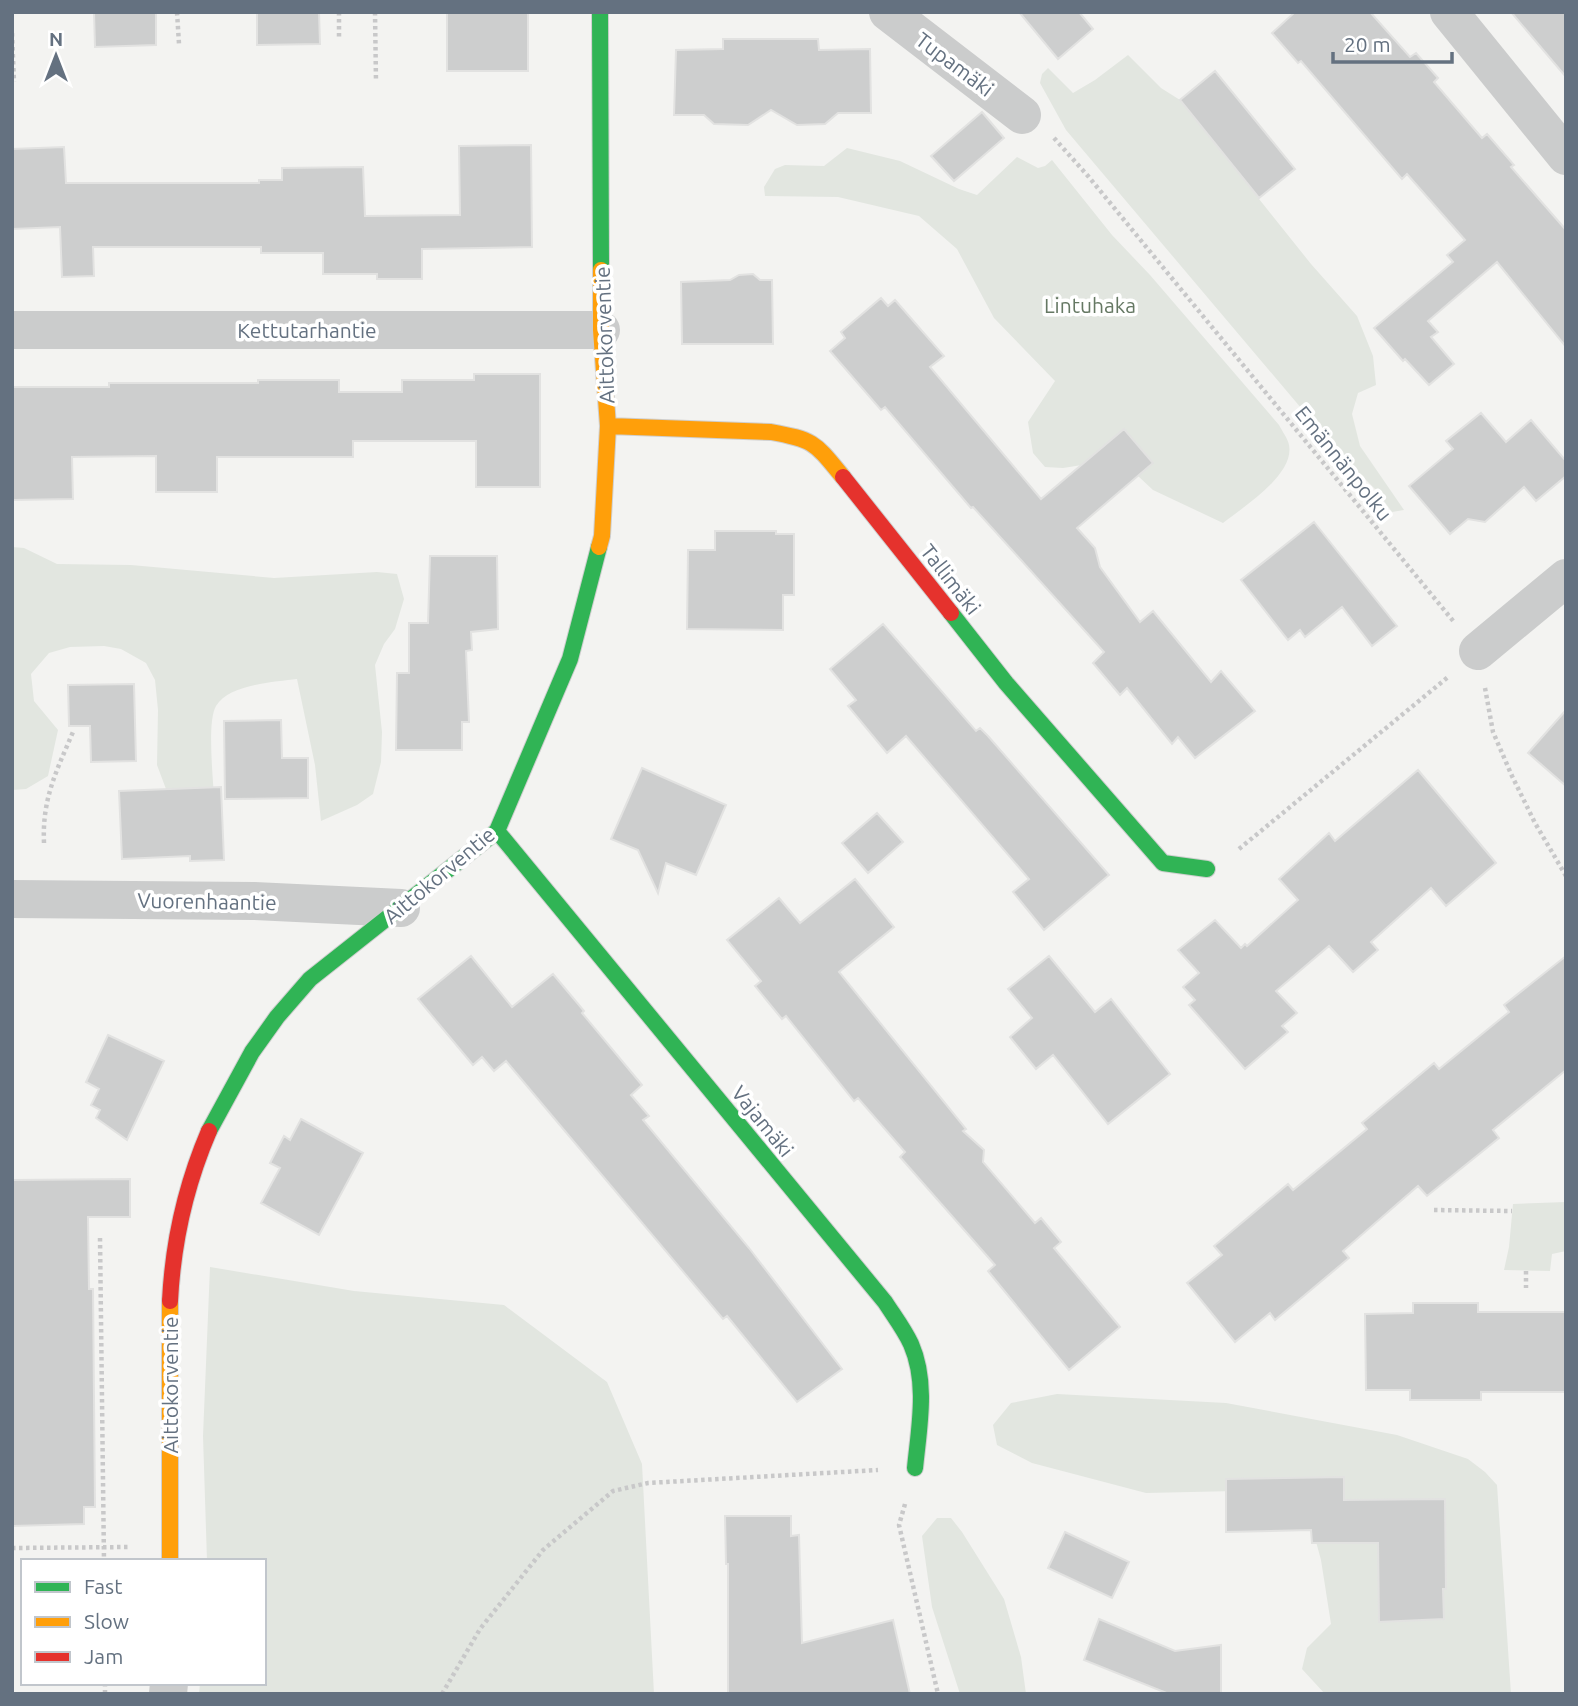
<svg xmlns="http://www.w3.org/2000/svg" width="1578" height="1706" font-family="Ubuntu,sans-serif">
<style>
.green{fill:#e2e6e0}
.building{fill:#cdcece;stroke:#e2e2e1;stroke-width:2}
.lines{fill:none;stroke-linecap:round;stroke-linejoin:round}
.fast-casing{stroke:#cfcfcf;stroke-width:18}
.slow-casing{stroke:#cfcfcf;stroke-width:18}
.jam-casing{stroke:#cfcfcf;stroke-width:18}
.path{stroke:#c8c8c9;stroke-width:4.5;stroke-dasharray:3.5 3.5;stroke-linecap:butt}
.street{stroke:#cbcccc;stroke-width:38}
.fast{stroke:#30b455;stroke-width:16}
.slow{stroke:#ff9f0a;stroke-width:16}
.jam{stroke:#e5322d;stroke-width:16}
.labels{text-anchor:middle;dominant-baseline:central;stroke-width:7;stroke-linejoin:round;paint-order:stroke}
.street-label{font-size:21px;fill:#647180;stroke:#fff}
.park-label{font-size:21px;fill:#657863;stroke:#fff}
</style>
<rect width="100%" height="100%" fill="#f3f3f1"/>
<path class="green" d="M1128 55 1161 88 1180 100 1311 264 1357 316 1373 356 1376 385 1358 393 1352 414 1360 446 1404 510 1392 512 1376 490 1339 453 1066 130 1040 83 1042 74 1048 68 1073 93 1095 80Z
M847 148 900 161 959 189 977 195 1017 157 1038 168 1045 166 1052 160 1112 235 1150 275 1279 425C1282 431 1288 439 1289 445 1295 475 1243 507 1223 523L1153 490 1138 476 1082 465 1063 468 1045 467 1033 453 1028 422 1055 381 994 318 957 249 919 216 838 197 765 196 764 187 775 169 785 165 824 166Z
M12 547 24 548 57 564 131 565 274 578 377 572 397 574 404 599 395 629 384 644 375 665 382 732 381 762 373 794 357 805 321 821 315 765 297 679C275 682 229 684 216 706 207 721 213 777 214 797L166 789 157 765 158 710 155 680 146 663 121 649 104 646 70 647 49 653 31 674 34 701 58 730 48 776 26 789 12 790Z
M1566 1202V1251L1552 1254 1550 1271 1504 1270 1509 1247 1513 1204Z
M210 1267 354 1291 504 1305 607 1382 642 1464 654 1694H199L200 1683H264V1561H207L203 1436Z
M1057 1394 1226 1403 1397 1435 1468 1459 1485 1472 1497 1485 1511 1694H1325L1302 1669 1307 1648 1331 1624 1321 1560 1312 1527 1236 1491 1146 1493 1032 1463 997 1445 993 1425 1011 1403Z
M937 1518H951L962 1532 1004 1599 1021 1657 1026 1694H960L932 1607 922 1536Z"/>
<path class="building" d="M94 12H156V45L95 47Z
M257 12H319L320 44 257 45Z
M447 12H528V71H447Z
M1019 12H1079L1093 29 1058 59Z
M1295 12H1370L1410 57 1416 53 1438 78 1434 82 1482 138 1487 134 1514 165 1511 167 1566 230V347L1497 262 1428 321 1438 332 1431 337 1454 364 1429 385 1405 359 1403 361 1374 328 1453 262 1447 255 1465 240 1407 174 1402 179 1301 61 1298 63 1272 33Z
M1511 12H1566V77Z
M723 39H818L819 50 870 49 871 113H838L825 124 797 125 771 110 748 125 714 124 704 115H674L676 50 723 49Z
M1215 71 1295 169 1259 198 1180 100Z
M982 112 1004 138 954 181 931 156Z
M531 145 532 247 422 249V279H377V274H323V253H261V247H93L94 276 62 277 60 227 12 229V149L64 147 66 183H259V180H282V168L363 167 365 216 460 215 459 146Z
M753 274 760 280H772L773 344H682L681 282 730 280 739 275Z
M881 298 888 306 895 300 944 356 930 367 1041 499 1124 429 1153 463 1077 528 1095 548 1100 567 1140 622 1153 611 1211 682 1221 671 1255 711 1195 758 1178 737 1172 744 1127 688 1120 695 1093 663 1104 652 973 507 971 508 885 407 881 410 830 351 845 338 841 332Z
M474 374H540V487H476V441H353V457H217V492H156V456L72 457 73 499 12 500V387H109V383H258V380H339V392H402V380H474Z
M1481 413 1506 442 1531 420 1566 461V476L1536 501 1524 487 1485 522 1468 519 1450 534 1409 486 1453 449 1446 441Z
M1314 522 1397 626 1372 646 1342 607 1305 637 1300 630 1288 640 1241 580Z
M715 531H776V534H794V595H783V630L687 629 688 550H715Z
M430 556H497L498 629 471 632 472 650 466 651 469 722H462V750H396L397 673H409V623H428Z
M883 624 976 731 980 728 988 736 1109 875 1044 930 1013 892 1029 879 906 736 887 753 848 706 856 700 830 669Z
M134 684 136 761 91 762 90 726H69L68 685Z
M1566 710V786L1528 753Z
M281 720 282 758H308V798L225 799 224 721Z
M642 768 726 805 696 875 666 863 658 893 638 850 611 839Z
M1418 770 1496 863 1446 906 1431 888 1371 942 1378 950 1353 972 1329 946 1276 991 1297 1013 1282 1026 1288 1032 1245 1069 1189 1005 1195 1000 1183 987 1199 973 1178 950 1215 920 1241 948 1245 944 1247 946 1298 900 1279 879 1329 833 1335 841Z
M221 787 224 860 190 861V856L122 859 119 791Z
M877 813 903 842 868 873 842 843Z
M855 879 894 927 839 972 966 1129 963 1131 984 1150 983 1162 1035 1223 1041 1218 1061 1242 1054 1248 1120 1327 1069 1370 988 1271 995 1265 900 1157 905 1152 858 1098 854 1101 786 1016 782 1019 755 986 761 981 727 940 779 898 800 923Z
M471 956 512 1007 553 974 584 1011 582 1013 642 1085 631 1095 649 1116 643 1120 749 1248 842 1369 797 1402 727 1316 723 1319 506 1061 494 1071 482 1057 473 1065 418 999Z
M1049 956 1095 1012 1111 999 1170 1074 1108 1124 1053 1055 1036 1069 1010 1037 1032 1018 1008 989Z
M1566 956V1070L1493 1130 1499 1138 1427 1196 1418 1186 1343 1251 1349 1258 1275 1320 1270 1313 1235 1342 1187 1283 1222 1255 1214 1246 1288 1184 1293 1190 1367 1129 1362 1123 1434 1063 1439 1069 1509 1012 1504 1005Z
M108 1035 164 1061 127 1140 96 1118 100 1110 91 1105 99 1089 86 1082Z
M301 1119 363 1153 319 1235 261 1203 280 1168 270 1163 284 1136 290 1140Z
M130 1179V1217H88L89 1289H93L95 1507H84V1524L12 1526V1180Z
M1413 1303H1478V1312H1566V1392H1481V1400H1410V1390H1366L1365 1314 1413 1313Z
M1344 1477V1500L1445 1499 1446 1589H1443L1444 1619 1379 1622 1378 1543H1312L1311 1530 1226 1532V1479Z
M725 1516H791V1536L799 1535 802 1643 893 1620 910 1694H728V1564H726Z
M1065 1532 1129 1562 1112 1598 1048 1568Z
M1099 1619 1175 1651 1221 1645V1694H1169L1084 1660Z"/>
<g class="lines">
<defs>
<path id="fast" d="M600 12 601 270
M951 613 1006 683 1163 863 1207 869
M497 831 885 1302C894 1316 904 1329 911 1344 928 1383 919 1427 915 1468
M209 1131 252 1052 277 1017 310 979 497 831 570 659 599 547"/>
<path id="slow" d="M608 426 771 432C815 440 815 443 843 477
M599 547 602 536 608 426 601 330V270
M170 1561V1301"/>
<path id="jam" d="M843 477 951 613
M170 1301C173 1241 185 1187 209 1131"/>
</defs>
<use href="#fast" class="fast-casing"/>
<use href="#slow" class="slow-casing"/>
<use href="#jam" class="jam-casing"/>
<path class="path" d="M177 12 179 44
M339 12V40
M375 12 376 82
M12 33 14 82
M1054 138 1088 176 1454 622
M1485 688 1493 732 1512 776 1535 823 1566 876
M44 843C42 799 56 772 73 732
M1239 849 1448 677
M1434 1210 1512 1211
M100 1238 104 1561
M1526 1271V1288
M905 1504 899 1525 938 1694
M12 1548 130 1547
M105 1683V1694
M442 1694 480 1629 543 1550 613 1491 648 1483 878 1470"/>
<path class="street" d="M888 12 1022 115
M1449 12 1566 156
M12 330H601
M1478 651 1566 578
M12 899 254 901 401 908
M168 1694 169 1683"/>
<use href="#fast" class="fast"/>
<use href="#slow" class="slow"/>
<use href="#jam" class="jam"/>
</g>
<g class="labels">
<g class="street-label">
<text transform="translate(955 64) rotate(37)">Tupamäki</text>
<text x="307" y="330">Kettutarhantie</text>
<text transform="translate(604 335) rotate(-92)">Aittokorventie</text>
<text transform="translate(1344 463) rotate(51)">Emännänpolku</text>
<text transform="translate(951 579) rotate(52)">Tallimäki</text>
<text transform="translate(439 875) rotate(-40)">Aittokorventie</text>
<text transform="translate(207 901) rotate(1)">Vuorenhaantie</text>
<text transform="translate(763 1121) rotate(51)">Vajamäki</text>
<text transform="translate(170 1385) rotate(-90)">Aittokorventie</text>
</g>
<g class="park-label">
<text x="1090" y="305">Lintuhaka</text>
</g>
</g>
<rect width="1578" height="1706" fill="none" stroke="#647180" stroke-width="28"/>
<rect x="21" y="1559" width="245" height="126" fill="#ffffff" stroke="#c1c6cc" stroke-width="2"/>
<rect x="35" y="1582" width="35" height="10" fill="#30b455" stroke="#c1c6cc" stroke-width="2"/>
<text x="84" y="1594" font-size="21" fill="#647180">Fast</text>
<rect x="35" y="1617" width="35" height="10" fill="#ff9f0a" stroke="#c1c6cc" stroke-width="2"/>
<text x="84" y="1629" font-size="21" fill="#647180">Slow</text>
<rect x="35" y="1652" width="35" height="10" fill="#e5322d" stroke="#c1c6cc" stroke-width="2"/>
<text x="84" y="1664" font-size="21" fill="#647180">Jam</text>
<g transform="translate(56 56)" stroke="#ffffff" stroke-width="5" paint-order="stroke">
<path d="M0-5L12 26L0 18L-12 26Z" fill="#647180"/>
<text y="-10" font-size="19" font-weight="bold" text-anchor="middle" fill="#647180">N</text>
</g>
<path d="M1333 52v10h119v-10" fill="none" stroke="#647180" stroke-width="3.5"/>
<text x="1344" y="52" font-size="21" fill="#647180" stroke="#ffffff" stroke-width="5" paint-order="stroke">20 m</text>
</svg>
